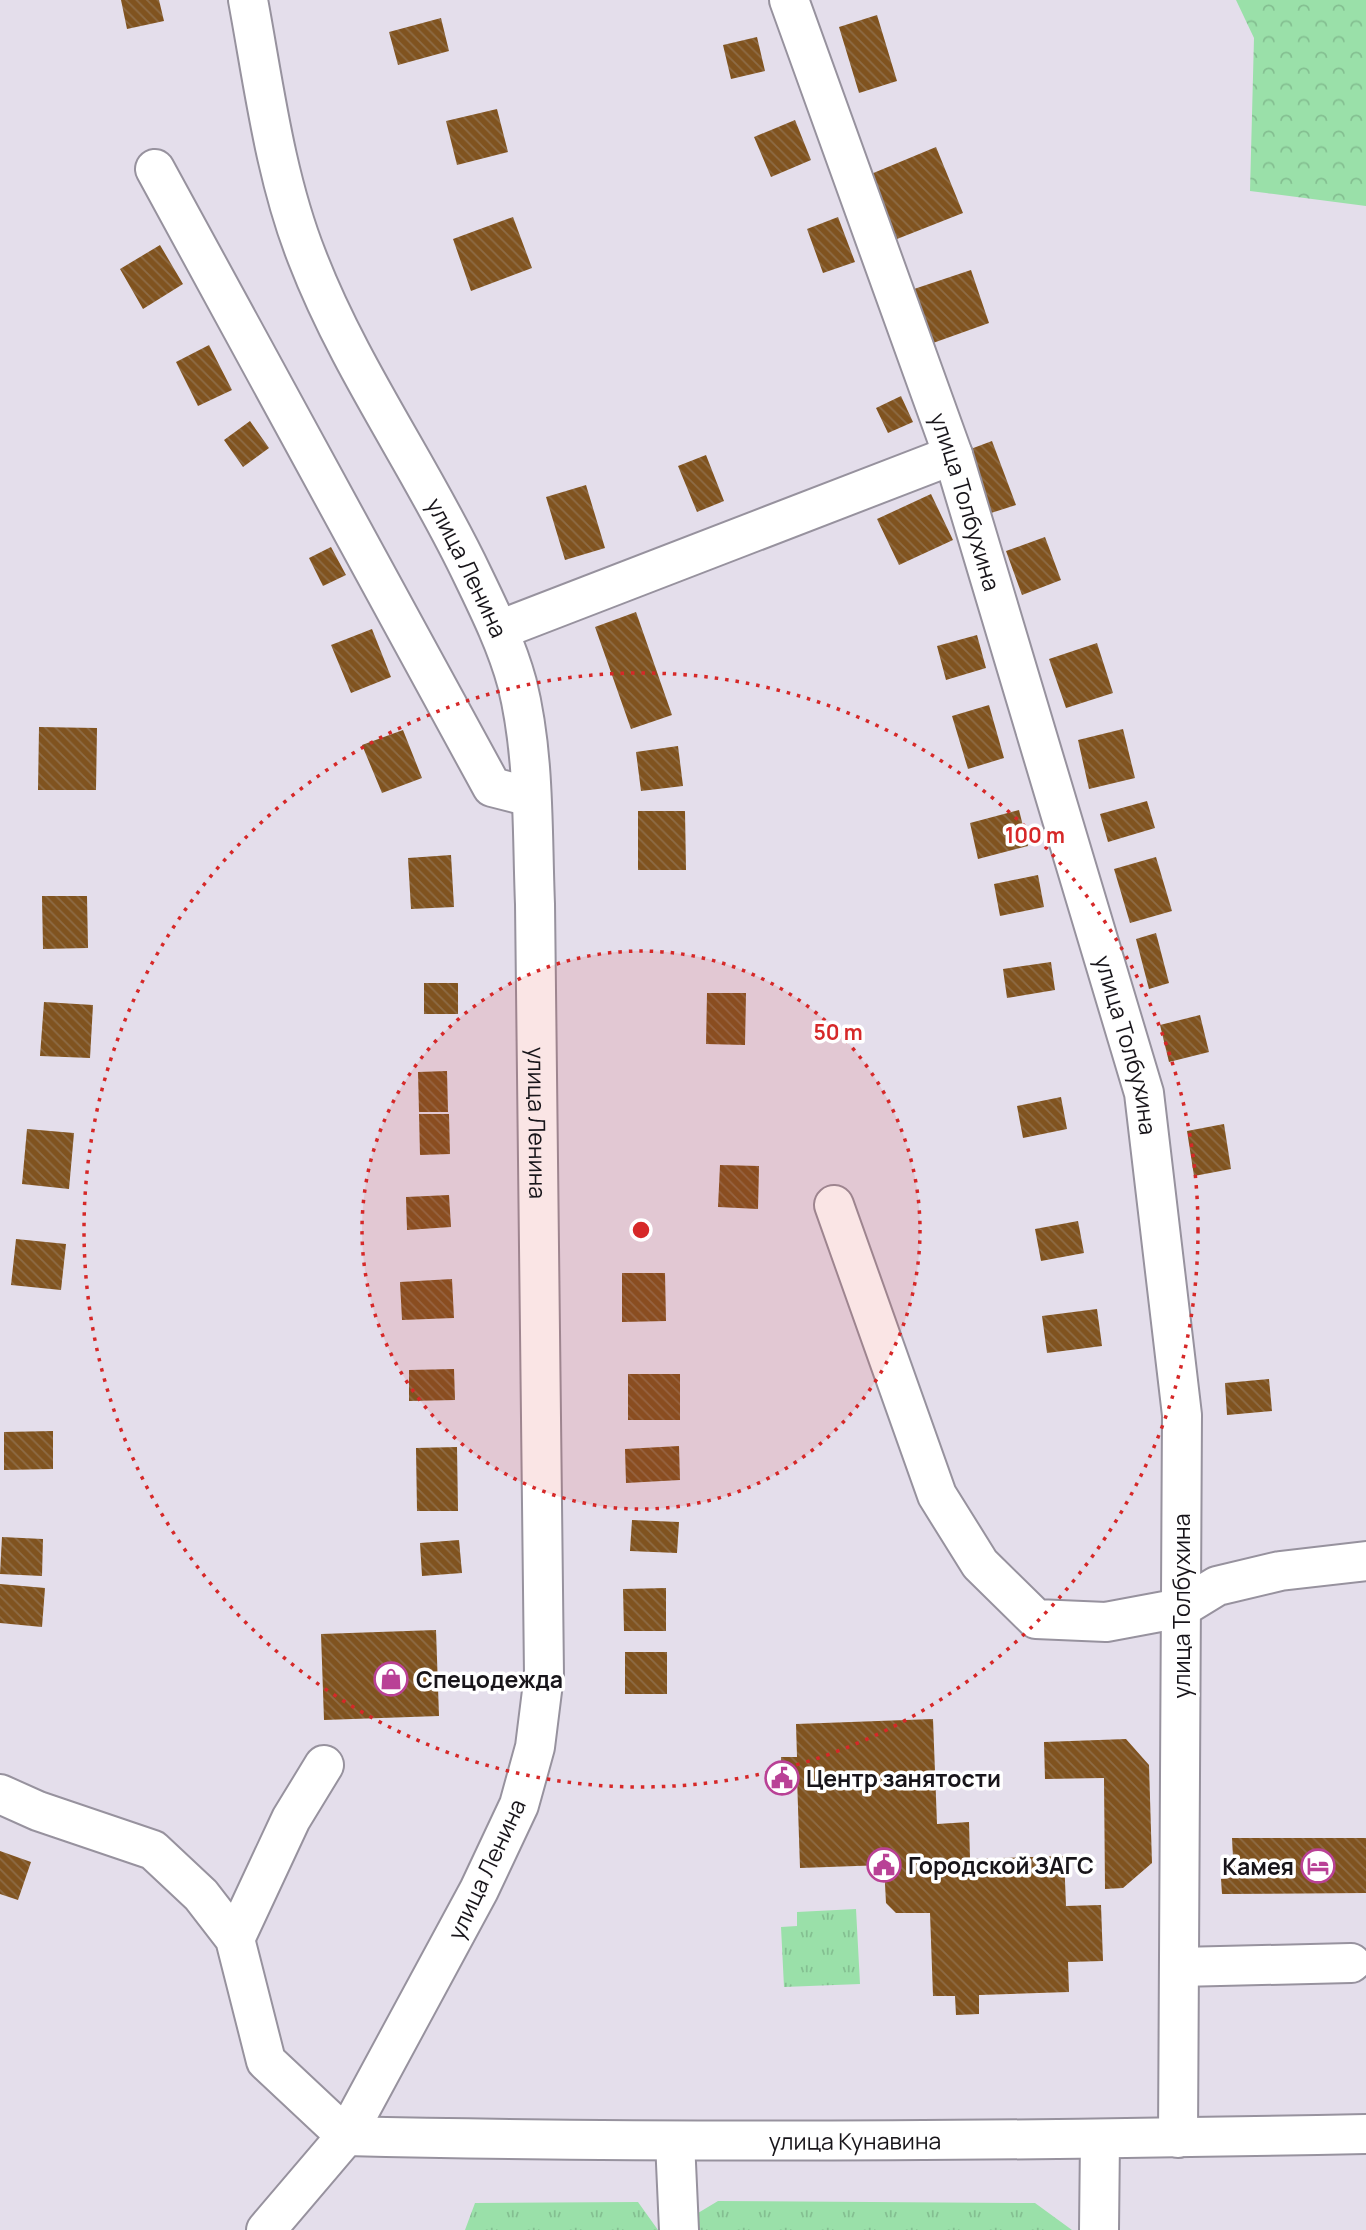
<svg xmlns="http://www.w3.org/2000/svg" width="1366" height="2230" font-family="Manrope,sans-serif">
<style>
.grass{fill:url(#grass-tufts)}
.forest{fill:url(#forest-crowns)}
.building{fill:url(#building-back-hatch)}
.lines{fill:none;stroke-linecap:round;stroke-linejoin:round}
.minor-casing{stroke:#97929e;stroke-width:42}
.major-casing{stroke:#97929e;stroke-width:42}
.minor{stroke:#fff;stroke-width:38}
.major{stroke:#fff;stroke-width:38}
.ring{fill:none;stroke:#d62828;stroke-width:3.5;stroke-dasharray:3.5 7}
.labels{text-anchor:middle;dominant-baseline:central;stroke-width:7;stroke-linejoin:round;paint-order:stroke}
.street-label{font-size:23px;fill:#18151a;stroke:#fff}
.poi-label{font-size:23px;font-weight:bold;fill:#18151a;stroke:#fff;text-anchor:start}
.centre{fill:#d62828;stroke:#fff;stroke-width:3.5}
.ring-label{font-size:21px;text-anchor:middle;font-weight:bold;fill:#d62828;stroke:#fff;stroke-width:7;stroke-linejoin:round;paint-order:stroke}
</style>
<defs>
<pattern id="grass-tufts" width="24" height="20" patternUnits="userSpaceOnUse" patternTransform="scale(1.75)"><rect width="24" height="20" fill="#9ae0a9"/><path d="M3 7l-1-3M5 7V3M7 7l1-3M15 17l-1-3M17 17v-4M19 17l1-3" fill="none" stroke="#84bf91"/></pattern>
<pattern id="forest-crowns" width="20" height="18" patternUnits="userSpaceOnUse" patternTransform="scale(1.75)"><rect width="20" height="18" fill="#9ae0a9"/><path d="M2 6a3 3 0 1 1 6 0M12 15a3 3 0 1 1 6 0" fill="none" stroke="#84bf91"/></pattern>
<pattern id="building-back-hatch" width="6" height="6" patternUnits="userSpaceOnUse" patternTransform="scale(1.75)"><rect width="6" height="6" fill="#80531f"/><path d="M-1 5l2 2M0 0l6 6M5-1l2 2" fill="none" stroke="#8e6c46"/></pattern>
</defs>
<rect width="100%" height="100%" fill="#e4deeb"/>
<path class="grass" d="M856 1909 860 1984 784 1987 781 1927 797 1926V1912Z
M718 2201 1035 2203 1072 2230H694L693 2216Z
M638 2202 658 2230H465L475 2203Z"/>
<path class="forest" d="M1236 0H1366V206L1250 191 1254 38Z"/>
<path class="building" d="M121 0H159L164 21 127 29Z
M877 15 897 81 859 93 839 27Z
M441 18 449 51 398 65 389 32Z
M757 37 765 71 731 79 723 45Z
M497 109 508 152 457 165 446 121Z
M795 120 811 160 771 177 754 137Z
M936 147 963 213 897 239 871 174Z
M513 217 532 268 471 291 453 239Z
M838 217 855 262 823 273 807 229Z
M160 245 183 284 143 309 120 269Z
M971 270 989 323 933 343 914 289Z
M209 345 232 390 198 406 176 362Z
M901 396 913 422 888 433 876 408Z
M250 421 269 448 243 467 224 440Z
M992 441 1016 505 991 513 968 450Z
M706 455 724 501 697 512 678 466Z
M586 485 605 548 565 560 546 497Z
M931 494 953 540 899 565 877 519Z
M1045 537 1061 580 1022 595 1006 551Z
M331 547 346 575 323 586 309 558Z
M636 612 672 715 631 729 595 627Z
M372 629 391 677 351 693 331 645Z
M977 635 986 668 946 680 937 646Z
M1097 643 1113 693 1066 708 1049 659Z
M989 705 1004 758 968 769 952 716Z
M39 727 97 728 96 790H38Z
M1123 729 1135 778 1089 789 1078 740Z
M403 730 422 778 382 793 362 745Z
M678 746 683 786 641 791 636 752Z
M1147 801 1155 828 1108 842 1100 814Z
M1019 810 1028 846 978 859 970 823Z
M638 811H685L686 870H638Z
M451 855 454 907 411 909 408 858Z
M1156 857 1172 911 1130 923 1114 869Z
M1038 875 1044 907 1000 916 994 884Z
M42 896H87L88 948 43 949Z
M1156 933 1169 983 1149 989 1136 939Z
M1051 962 1055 990 1007 998 1003 969Z
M424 983H458V1014H424Z
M707 993H746L745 1045 706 1044Z
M44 1002 93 1005 90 1058 40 1056Z
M1200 1015 1209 1052 1169 1062 1160 1025Z
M447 1071 448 1112H419L418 1072Z
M1061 1097 1067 1129 1023 1138 1017 1106Z
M419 1114H449L450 1154 420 1155Z
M1224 1124 1231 1169 1194 1176 1187 1131Z
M27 1129 74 1133 69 1189 22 1184Z
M720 1165 759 1166 758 1209 718 1207Z
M449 1195 451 1227 407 1230 406 1197Z
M1078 1221 1084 1253 1041 1261 1035 1229Z
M16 1239 66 1244 61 1290 11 1285Z
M622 1273H665L666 1321 622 1322Z
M452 1279 454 1318 402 1320 400 1282Z
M1097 1309 1102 1346 1047 1353 1042 1316Z
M454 1369 455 1400 409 1401V1370Z
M628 1374H680V1420H628Z
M1269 1379 1272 1411 1227 1415 1225 1383Z
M53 1431V1469L4 1470V1432Z
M679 1446 680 1480 626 1483 625 1449Z
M457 1447 458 1511H417L416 1448Z
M632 1520 679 1522 677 1553 630 1551Z
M2 1537 43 1539 42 1576 0 1574Z
M459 1540 462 1573 422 1576 420 1543Z
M0 1584 45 1588 42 1627 0 1623Z
M666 1588V1631H624L623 1589Z
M436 1630 439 1716 324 1720 321 1634Z
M625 1652H667V1694H625Z
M933 1719 937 1824 969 1822 970 1859 1064 1856 1066 1906 1101 1905 1103 1961 1068 1962 1069 1992 979 1995V2014L956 2015 955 1996H933L930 1913H896L886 1903 884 1865 800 1868 797 1777 782 1778 781 1757H797L796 1724Z
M1126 1739 1149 1765 1152 1863 1123 1888 1105 1889 1104 1778 1045 1779 1044 1742Z
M1232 1838H1366V1893L1222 1894 1221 1879 1234 1877Z
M0 1851 31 1862 18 1900 0 1894Z"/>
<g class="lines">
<defs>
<g id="minor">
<path id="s1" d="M789 0 953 455 1144 1093 1182 1415 1178 2138"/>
<path d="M155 169 492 787 531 797"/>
<path d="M499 630 953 455"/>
<path d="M834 1205 937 1495 980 1564 1036 1619 1106 1622 1181 1608 1217 1586 1280 1571 1366 1561"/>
<path d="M0 1794 38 1811 153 1850 201 1895 235 1939 266 2061 346 2136"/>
<path d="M235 1939 291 1819 324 1765"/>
<path d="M1179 1967 1351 1963"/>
<path d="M675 2141 679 2230"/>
<path d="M1099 2230 1100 2139"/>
</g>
<g id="major">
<path id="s2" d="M248 0C264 86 275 176 307 257 350 369 422 468 473 576 490 611 507 646 517 683 535 755 532 831 535 904L544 1675 535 1747 519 1805 479 1890 346 2136 266 2230"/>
<path id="s3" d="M346 2136C686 2144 1026 2141 1366 2134"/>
</g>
</defs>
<use href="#minor" class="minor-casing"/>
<use href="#major" class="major-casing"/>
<use href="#minor" class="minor"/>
<use href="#major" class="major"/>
</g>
<circle cx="641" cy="1230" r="279" fill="#d62828" fill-opacity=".12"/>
<g class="ring">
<circle cx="641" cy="1230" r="279"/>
<circle cx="641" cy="1230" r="557"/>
</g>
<defs>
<symbol id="shop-ring" viewBox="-11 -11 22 22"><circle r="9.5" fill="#fff" stroke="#b94196" stroke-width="1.5"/><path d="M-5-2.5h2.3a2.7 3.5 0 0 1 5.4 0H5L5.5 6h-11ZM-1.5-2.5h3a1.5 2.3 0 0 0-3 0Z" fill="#b94196"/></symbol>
<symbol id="civic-ring" viewBox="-11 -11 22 22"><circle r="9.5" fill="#fff" stroke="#b94196" stroke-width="1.5"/><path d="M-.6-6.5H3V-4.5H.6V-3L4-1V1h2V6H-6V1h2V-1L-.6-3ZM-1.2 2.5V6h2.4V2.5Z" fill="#b94196"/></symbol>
<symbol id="hotel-ring" viewBox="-11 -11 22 22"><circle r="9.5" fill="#fff" stroke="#b94196" stroke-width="1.5"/><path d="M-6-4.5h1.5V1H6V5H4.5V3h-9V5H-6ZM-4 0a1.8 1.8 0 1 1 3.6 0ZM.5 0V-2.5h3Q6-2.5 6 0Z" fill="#b94196"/></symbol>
</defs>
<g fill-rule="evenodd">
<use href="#shop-ring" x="372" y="1660" width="38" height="38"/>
<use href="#civic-ring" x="763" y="1759" width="38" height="38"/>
<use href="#civic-ring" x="865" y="1846" width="38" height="38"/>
<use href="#hotel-ring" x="1299" y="1847" width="38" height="38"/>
</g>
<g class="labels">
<g class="street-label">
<text stroke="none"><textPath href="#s1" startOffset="532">улица Толбухина</textPath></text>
<text stroke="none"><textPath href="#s2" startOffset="614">улица Ленина</textPath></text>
<text stroke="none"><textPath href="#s1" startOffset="1099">улица Толбухина</textPath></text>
<text stroke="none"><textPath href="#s2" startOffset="1181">улица Ленина</textPath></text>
<text transform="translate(1181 1606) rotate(-90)">улица Толбухина</text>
<text transform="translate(486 1869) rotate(-65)">улица Ленина</text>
<text stroke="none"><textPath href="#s3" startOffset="509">улица Кунавина</textPath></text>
</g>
<g class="poi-label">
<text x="416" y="1679">Спецодежда</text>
<text x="806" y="1778">Центр занятости</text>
<text x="908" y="1865">Городской ЗАГС</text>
<text x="1294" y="1866" text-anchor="end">Камея</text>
</g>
</g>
<circle cx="641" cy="1230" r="10" class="centre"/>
<g class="ring-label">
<text x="1035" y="843">100 m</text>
<text x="838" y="1040">50 m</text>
</g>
</svg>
